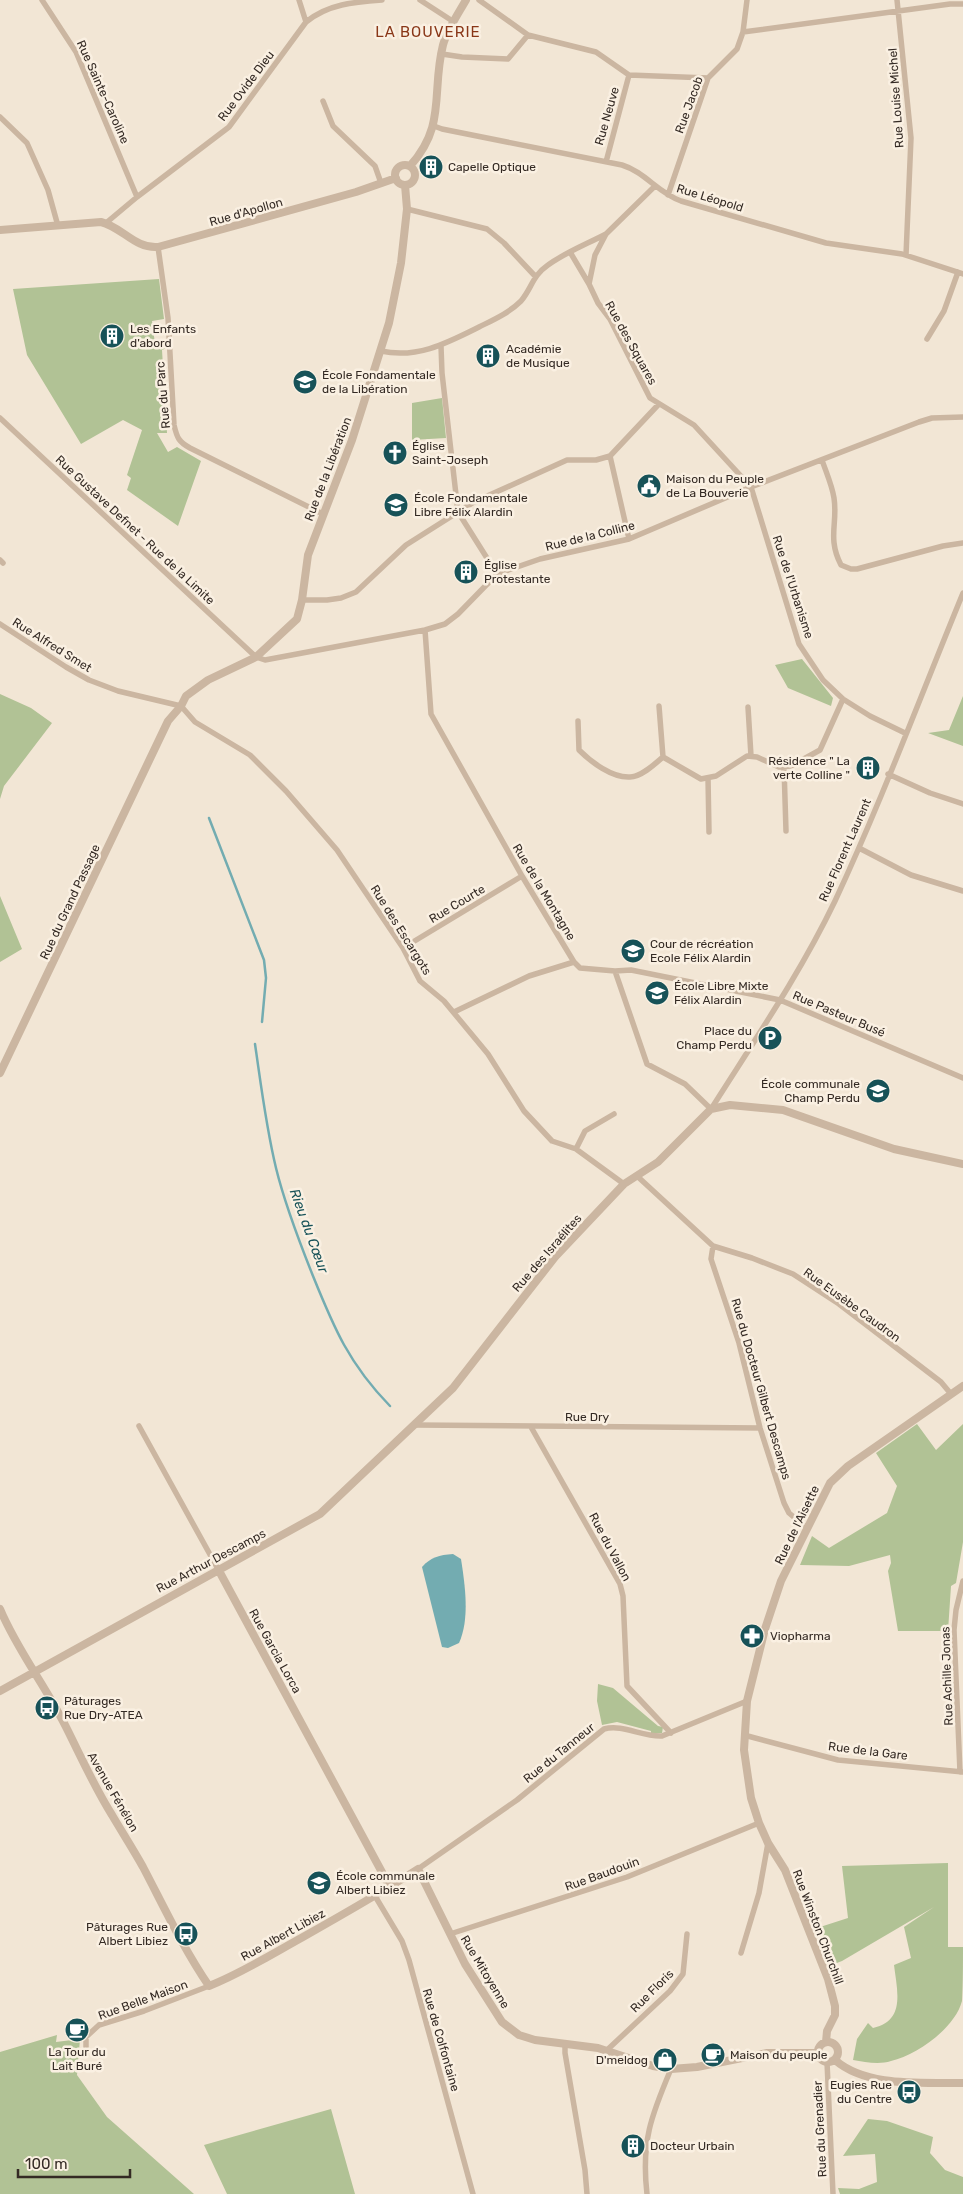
<svg xmlns="http://www.w3.org/2000/svg" width="963" height="2194" font-family="Rubik,sans-serif">
<style>
.green{fill:#b1c295}
.water{fill:#73acb1}
.lines{fill:none;stroke-linecap:round;stroke-linejoin:round}
.stream{stroke:#73acb1;stroke-width:2.5}
.minor{stroke:#cbb6a1;stroke-width:5.5}
.tertiary{stroke:#cbb6a1;stroke-width:8}
.labels{text-anchor:middle;dominant-baseline:central;stroke-width:5;stroke-linejoin:round;paint-order:stroke}
.street-label{font-size:12px;fill:#342a24;stroke:#faf0e2}
.poi-label{font-size:12px;fill:#342a24;stroke:#faf0e2;text-anchor:start}
.water-label{font-size:14px;font-style:italic;fill:#175258;stroke:#faf0e2}
.quarter-label{font-size:15px;letter-spacing:1px;fill:#893718;stroke:#faf0e2}
</style>
<rect width="100%" height="100%" fill="#f2e6d5"/>
<path class="green" d="M159 279 164 319 152 321 155 344 166 342V348L162 350 167 433H157L168 452 177 447 201 461 178 526 127 490 131 478 127 475 142 430 123 420 81 444 27 355 13 289Z
M442 398 446 438 412 440V403Z
M802 659 833 698 831 706 788 688 775 665Z
M0 694 31 708 52 723 4 786 0 799Z
M963 696V746L928 733 949 730Z
M0 896 22 949 0 962Z
M917 1424 936 1450 963 1424V1542L956 1583 951 1586 948 1631H898L888 1571 891 1563 890 1555 849 1566 800 1565 812 1536 829 1548 887 1513 897 1486 876 1453Z
M598 1684 613 1688 658 1726 663 1727 662 1733H651V1731L617 1722 602 1725 597 1701Z
M948 1863V1947H963C963 1963 963 1985 962 2001 955 2028 917 2055 891 2061 879 2065 865 2062 853 2060L857 2039 868 2023 873 2028C906 2021 897 1990 894 1965L911 1958 904 1927 934 1907 842 1961 829 1966 817 1928 848 1918 842 1866Z
M57 2035 56 2042 80 2039 77 2075 107 2117 194 2194H0V2052Z
M331 2109 355 2194H227L204 2145Z
M868 2119 887 2121 933 2137 930 2153 945 2170 963 2177V2194H840L838 2188 859 2189 877 2182 875 2154 843 2156Z"/>
<path class="water" d="M453 1554 461 1559C465 1585 470 1619 459 1643L448 1648 442 1647 422 1567C431 1557 439 1555 453 1554Z"/>
<g class="lines">
<path class="stream" d="M209 818 264 960 266 978 262 1022
M255 1044C261 1085 266 1127 276 1168 285 1205 299 1241 313 1276 334 1328 349 1364 390 1406"/>
<path class="minor" d="M42 0 76 52 137 197
M299 0 306 22
M420 0 454 22
M479 0 528 35 596 52 629 75 708 78
M897 0 911 138 906 255
M743 32 950 4H963
M442 54 462 57 508 59 528 35
M323 101 333 126 375 166 381 183
M0 117 27 143 48 190 58 226
M434 126 442 129 622 165C645 172 658 193 681 201L826 243 902 254 963 274
M606 162 629 75
M655 186 606 234 595 255 589 284 598 303 610 319 650 398 694 425 751 487 799 644 823 680 843 699 870 716 905 733
M668 195 708 78 737 49 743 32 747 0
M407 209 487 229 504 243 535 276
M106 223 137 197 229 127 306 22C328 4 354 2 382 0
M158 247 168 318 174 425C177 438 179 442 190 448L323 514
M570 252 589 284
M927 339 944 311 958 272
M441 346 442 373 458 512 497 574
M381 351C417 359 447 343 479 327 493 320 509 313 521 301 532 288 532 276 548 265 566 252 587 244 606 234
M0 418 256 657 265 660 425 630 445 624 458 614 497 574 540 559 629 539 751 487 919 422 932 418 963 417
M610 456 629 539
M610 456 658 405
M822 460C826 472 832 485 834 498 838 523 827 538 841 565L851 569H857L943 546 963 543
M0 560 3 563
M302 600H327L341 598 356 592 406 545 474 502 567 460H596L610 456
M0 624 66 667 89 680 118 691 181 706 195 722 250 755 286 791 337 850 403 948 420 981 444 1001 488 1054 524 1111 552 1141 576 1149 624 1184
M425 630 431 714 522 876 574 962 580 968 615 971 631 970 780 1000 963 1078
M659 706 663 757
M748 707 751 756
M578 721 579 750C591 762 612 778 630 777 641 777 655 764 663 757L701 779 716 776 747 756 757 757 779 767 791 766 820 750 843 699
M784 767 786 831
M888 774 930 793 963 804
M708 778 709 832
M859 848 911 875 963 891
M403 948 522 876
M615 971 647 1064 685 1084 711 1109C754 1041 800 974 835 901 882 800 921 695 963 593
M454 1012 529 976 574 962
M576 1149 585 1131 614 1114
M637 1176 713 1246 752 1258 793 1274 839 1304 941 1382 951 1394
M713 1246 711 1259 739 1343 760 1428 784 1503 789 1513 807 1528
M414 1425 760 1428
M139 1426 218 1569
M531 1427 620 1584 623 1596 627 1686 671 1733
M744 1735 838 1760 963 1772
M960 1772 954 1630 956 1610 963 1581
M418 1869 517 1800 604 1729C623 1724 642 1737 662 1736L747 1701
M375 1896 402 1941 409 1960 473 2194
M450 1934 627 1877 759 1823
M741 1953 759 1893 768 1843
M565 2043V2053L585 2170 587 2194
M606 2051 670 1991 683 1974 687 1934
M86 2054V2037L99 2025 144 2011 209 1986
M827 2062 833 2194
M647 2194C641 2142 651 2116 671 2069"/>
<path class="tertiary" d="M395 175a10 10 0 1 1 20 0a10 10 0 1 1-20 0Z
M410 166C447 125 431 92 443 45 447 30 458 14 466 0
M0 230 101 222C122 227 135 249 158 247L356 192 396 178
M0 1073 168 721 181 706 186 696 208 680 256 657 297 619 302 600 308 555 352 440 389 323 401 263 407 209 405 185
M218 1569 390 1887
M0 1609C18 1652 48 1689 68 1731 82 1759 95 1788 112 1815 122 1832 133 1849 143 1867 164 1907 183 1948 209 1986 242 1973 272 1954 303 1937 342 1915 381 1893 418 1869L465 1964 502 2022 519 2035 535 2040 598 2048 653 2066 671 2069 697 2067 767 2053H818
M0 1691 320 1514 453 1388 555 1257 624 1184 658 1162 711 1109 730 1105 783 1110 894 1149 963 1164
M818 2052a10 10 0 1 1 20 0a10 10 0 1 1-20 0Z
M826 2042 827 2031 835 2015V2006L828 1979 785 1870 768 1843 759 1823 751 1798 744 1750 747 1701 765 1629 781 1581 830 1483 848 1466 963 1386
M835 2060C867 2088 923 2082 963 2083"/>
</g>
<defs>
<symbol id="building-disc" viewBox="-11 -11 22 22"><circle r="9.5" fill="#175258" stroke="#faf0e2"/><path d="M-4-6H4V6H1V3H-1V6H-4ZM-2.5-4.3h1.7v1.8h-1.7ZM.8-4.3h1.7v1.8H.8ZM-2.5-1h1.7V.8h-1.7ZM.8-1h1.7V.8H.8Z" fill="#fff"/></symbol>
<symbol id="school-disc" viewBox="-11 -11 22 22"><circle r="9.5" fill="#175258" stroke="#faf0e2"/><path d="M0-5L7-2L0 1L-7-2ZM-4 1L0 2.5L4 1V4Q0 6-4 4Z" fill="#fff"/></symbol>
<symbol id="church-disc" viewBox="-11 -11 22 22"><circle r="9.5" fill="#175258" stroke="#faf0e2"/><path d="M-1.2-6h2.4v3.5h3.3v2.4h-3.3V6h-2.4V-.1h-3.3v-2.4h3.3Z" fill="#fff"/></symbol>
<symbol id="civic-disc" viewBox="-11 -11 22 22"><circle r="9.5" fill="#175258" stroke="#faf0e2"/><path d="M-.6-6.5H3V-4.5H.6V-3L4-1V1h2V6H-6V1h2V-1L-.6-3ZM-1.2 2.5V6h2.4V2.5Z" fill="#fff"/></symbol>
<symbol id="parking-disc" viewBox="-11 -11 22 22"><circle r="9.5" fill="#175258" stroke="#faf0e2"/><path d="M-3.5-5.5H1a3.5 3.5 0 0 1 0 7H-1V5.5H-3.5ZM-1-3.4V-.6H.8a1.4 1.4 0 0 0 0-2.8Z" fill="#fff"/></symbol>
<symbol id="pharmacy-disc" viewBox="-11 -11 22 22"><circle r="9.5" fill="#175258" stroke="#faf0e2"/><path d="M-2-6h4v4h4v4h-4v4h-4v-4h-4v-4h4Z" fill="#fff"/></symbol>
<symbol id="bus-disc" viewBox="-11 -11 22 22"><circle r="9.5" fill="#175258" stroke="#faf0e2"/><path d="M-5-6H5V4H4V6H2V4H-2V6H-4V4H-5ZM-3.5-4V0h7V-4ZM-3.5 1.2v1.5H-2V1.2ZM2 1.2v1.5H3.5V1.2Z" fill="#fff"/></symbol>
<symbol id="cafe-disc" viewBox="-11 -11 22 22"><circle r="9.5" fill="#175258" stroke="#faf0e2"/><path d="M-5.5-4.5H6V0H3Q3 3.5 0 3.5H-2.5Q-5.5 3.5-5.5 0ZM3-3.2v2h1.7v-2ZM-6 4.5H4V6H-6Z" fill="#fff"/></symbol>
<symbol id="shop-disc" viewBox="-11 -11 22 22"><circle r="9.5" fill="#175258" stroke="#faf0e2"/><path d="M-5-2.5h2.3a2.7 3.5 0 0 1 5.4 0H5L5.5 6h-11ZM-1.5-2.5h3a1.5 2.3 0 0 0-3 0Z" fill="#fff"/></symbol>
</defs>
<g fill-rule="evenodd">
<use href="#building-disc" x="417" y="153" width="28" height="28"/>
<use href="#building-disc" x="98" y="322" width="28" height="28"/>
<use href="#building-disc" x="474" y="342" width="28" height="28"/>
<use href="#school-disc" x="291" y="368" width="28" height="28"/>
<use href="#church-disc" x="381" y="439" width="28" height="28"/>
<use href="#civic-disc" x="635" y="472" width="28" height="28"/>
<use href="#school-disc" x="382" y="491" width="28" height="28"/>
<use href="#building-disc" x="452" y="558" width="28" height="28"/>
<use href="#building-disc" x="854" y="754" width="28" height="28"/>
<use href="#school-disc" x="619" y="937" width="28" height="28"/>
<use href="#school-disc" x="643" y="979" width="28" height="28"/>
<use href="#parking-disc" x="756" y="1024" width="28" height="28"/>
<use href="#school-disc" x="864" y="1077" width="28" height="28"/>
<use href="#pharmacy-disc" x="738" y="1622" width="28" height="28"/>
<use href="#bus-disc" x="33" y="1694" width="28" height="28"/>
<use href="#school-disc" x="305" y="1869" width="28" height="28"/>
<use href="#bus-disc" x="172" y="1920" width="28" height="28"/>
<use href="#cafe-disc" x="63" y="2016" width="28" height="28"/>
<use href="#cafe-disc" x="699" y="2041" width="28" height="28"/>
<use href="#shop-disc" x="651" y="2046" width="28" height="28"/>
<use href="#bus-disc" x="895" y="2078" width="28" height="28"/>
<use href="#building-disc" x="619" y="2132" width="28" height="28"/>
</g>
<g class="labels">
<g class="street-label">
<text transform="translate(246 86) rotate(-53)">Rue Ovide Dieu</text>
<text transform="translate(103 92) rotate(66)">Rue Sainte-Caroline</text>
<text transform="translate(896 98) rotate(-94)">Rue Louise Michel</text>
<text transform="translate(689 105) rotate(-70)">Rue Jacob</text>
<text transform="translate(607 116) rotate(-74)">Rue Neuve</text>
<text transform="translate(710 198) rotate(17)">Rue Léopold</text>
<text transform="translate(246 212) rotate(-16)">Rue d'Apollon</text>
<text transform="translate(631 343) rotate(61)">Rue des Squares</text>
<text transform="translate(163 395) rotate(-95)">Rue du Parc</text>
<text transform="translate(328 469) rotate(-69)">Rue de la Libération</text>
<text transform="translate(135 530) rotate(43)">Rue Gustave Defnet - Rue de la Limite</text>
<text transform="translate(590 536) rotate(-14)">Rue de la Colline</text>
<text transform="translate(793 587) rotate(72)">Rue de l'Urbanisme</text>
<text transform="translate(52 645) rotate(32)">Rue Alfred Smet</text>
<text transform="translate(845 850) rotate(-66)">Rue Florent Laurent</text>
<text transform="translate(544 892) rotate(59)">Rue de la Montagne</text>
<text transform="translate(70 902) rotate(-65)">Rue du Grand Passage</text>
<text transform="translate(457 904) rotate(-31)">Rue Courte</text>
<text transform="translate(401 930) rotate(58)">Rue des Escargots</text>
<text transform="translate(839 1014) rotate(23)">Rue Pasteur Busé</text>
<text transform="translate(547 1253) rotate(-49)">Rue des Israélites</text>
<text transform="translate(852 1305) rotate(36)">Rue Eusèbe Caudron</text>
<text transform="translate(761 1389) rotate(74)">Rue du Docteur Gilbert Descamps</text>
<text x="587" y="1417">Rue Dry</text>
<text transform="translate(797 1525) rotate(-64)">Rue de l'Aisette</text>
<text transform="translate(610 1547) rotate(62)">Rue du Vallon</text>
<text transform="translate(211 1561) rotate(-28)">Rue Arthur Descamps</text>
<text transform="translate(275 1651) rotate(61)">Rue Garcia Lorca</text>
<text transform="translate(947 1676) rotate(-92)">Rue Achille Jonas</text>
<text transform="translate(868 1751) rotate(7)">Rue de la Gare</text>
<text transform="translate(559 1753) rotate(-39)">Rue du Tanneur</text>
<text transform="translate(113 1792) rotate(60)">Avenue Fénélon</text>
<text transform="translate(602 1874) rotate(-20)">Rue Baudouin</text>
<text transform="translate(818 1927) rotate(69)">Rue Winston Churchill</text>
<text transform="translate(283 1935) rotate(-29)">Rue Albert Libiez</text>
<text transform="translate(485 1972) rotate(59)">Rue Mitoyenne</text>
<text transform="translate(652 1991) rotate(-45)">Rue Floris</text>
<text transform="translate(143 2000) rotate(-20)">Rue Belle Maison</text>
<text transform="translate(441 2040) rotate(74)">Rue de Colfontaine</text>
<text transform="translate(820 2129) rotate(-93)">Rue du Grenadier</text>
</g>
<g class="poi-label">
<text x="448" y="167">Capelle Optique</text>
<text x="130" y="329">Les Enfants<tspan x="130" dy="14">d'abord</tspan></text>
<text x="506" y="349">Académie<tspan x="506" dy="14">de Musique</tspan></text>
<text x="322" y="375">École Fondamentale<tspan x="322" dy="14">de la Libération</tspan></text>
<text x="412" y="446">Église<tspan x="412" dy="14">Saint-Joseph</tspan></text>
<text x="666" y="479">Maison du Peuple<tspan x="666" dy="14">de La Bouverie</tspan></text>
<text x="414" y="498">École Fondamentale<tspan x="414" dy="14">Libre Félix Alardin</tspan></text>
<text x="484" y="565">Église<tspan x="484" dy="14">Protestante</tspan></text>
<text x="850" y="761" text-anchor="end">Résidence " La<tspan x="850" dy="14">verte Colline "</tspan></text>
<text x="650" y="944">Cour de récréation<tspan x="650" dy="14">Ecole Félix Alardin</tspan></text>
<text x="674" y="986">École Libre Mixte<tspan x="674" dy="14">Félix Alardin</tspan></text>
<text x="752" y="1031" text-anchor="end">Place du<tspan x="752" dy="14">Champ Perdu</tspan></text>
<text x="860" y="1084" text-anchor="end">École communale<tspan x="860" dy="14">Champ Perdu</tspan></text>
<text x="770" y="1636">Viopharma</text>
<text x="64" y="1701">Pâturages<tspan x="64" dy="14">Rue Dry-ATEA</tspan></text>
<text x="336" y="1876">École communale<tspan x="336" dy="14">Albert Libiez</tspan></text>
<text x="168" y="1927" text-anchor="end">Pâturages Rue<tspan x="168" dy="14">Albert Libiez</tspan></text>
<text x="77" y="2052" text-anchor="middle">La Tour du<tspan x="77" dy="14">Lait Buré</tspan></text>
<text x="730" y="2055">Maison du peuple</text>
<text x="648" y="2060" text-anchor="end">D'meldog</text>
<text x="892" y="2085" text-anchor="end">Eugies Rue<tspan x="892" dy="14">du Centre</tspan></text>
<text x="650" y="2146">Docteur Urbain</text>
</g>
<g class="water-label">
<text transform="translate(309 1231) rotate(70)">Rieu du Cœur</text>
</g>
<g class="quarter-label">
<text x="428" y="32">LA BOUVERIE</text>
</g>
</g>
<path d="M18 2169v8h112v-8" fill="none" stroke="#342a24" stroke-width="2.5"/>
<text x="25" y="2169" font-size="15" fill="#342a24" stroke="#faf0e2" stroke-width="4" paint-order="stroke">100 m</text>
</svg>
